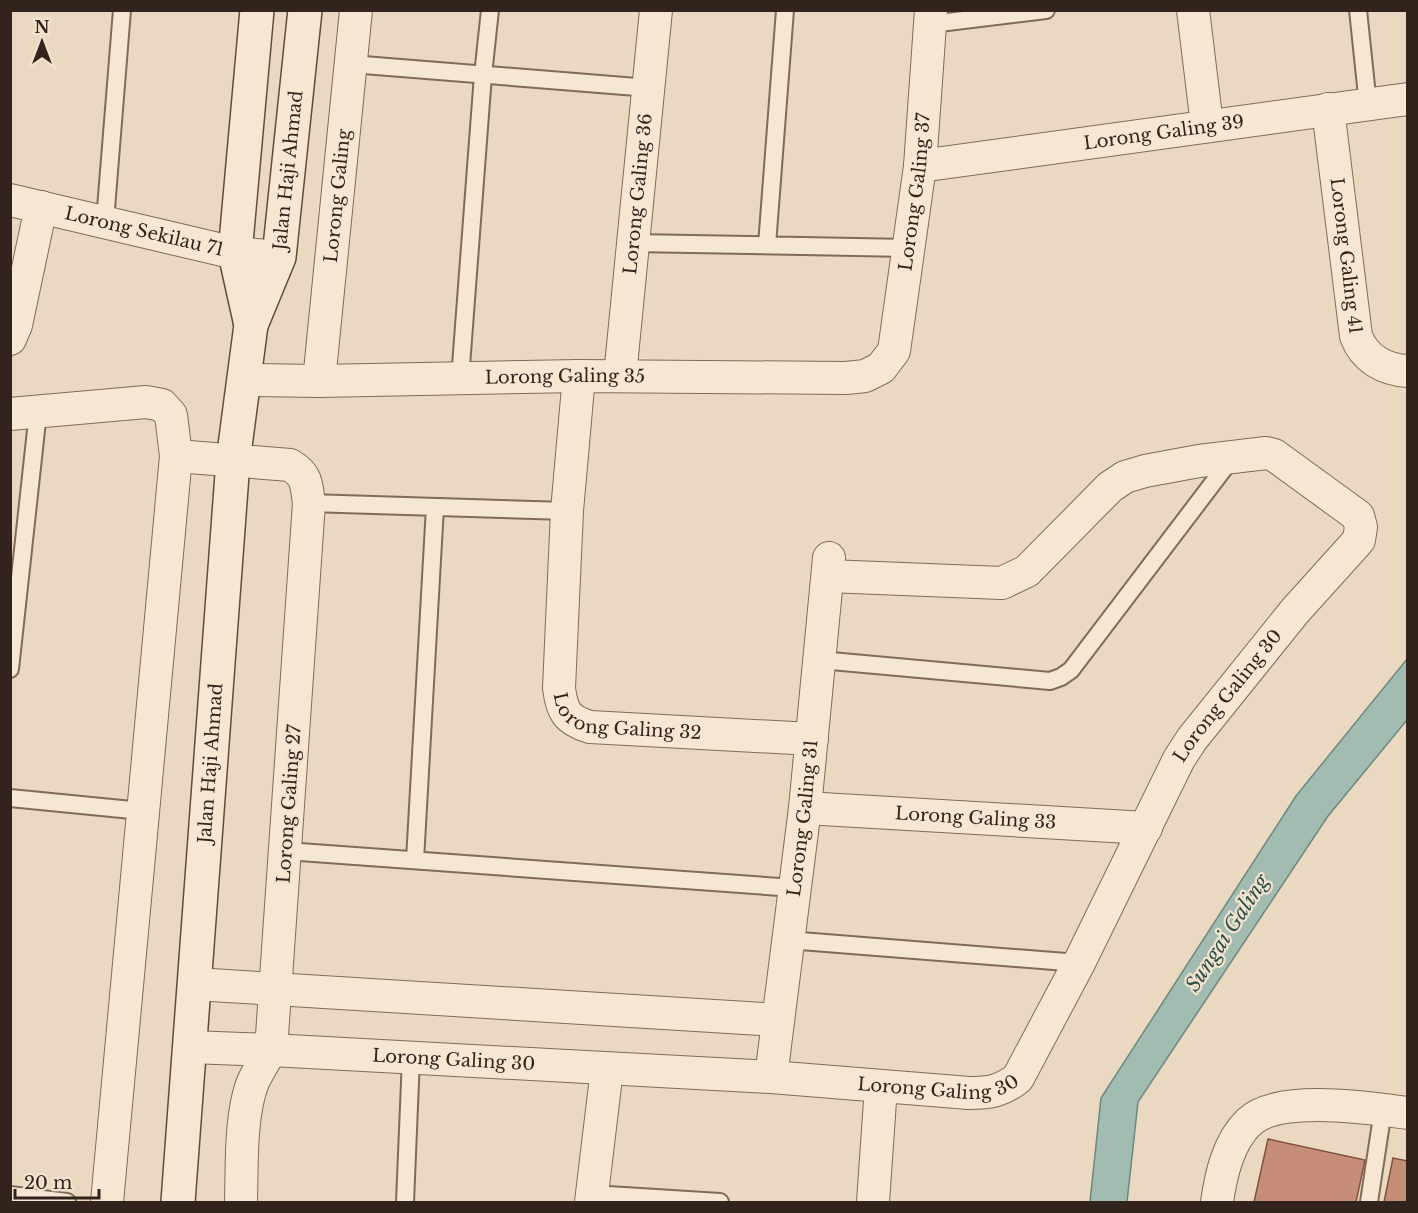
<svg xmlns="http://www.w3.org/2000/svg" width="1418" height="1213" font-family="'Libre Baskerville',serif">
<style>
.water{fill:#a2bcb1;stroke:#6a897e;stroke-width:1.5}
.building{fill:#c68e78;stroke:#7f5241;stroke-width:1.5}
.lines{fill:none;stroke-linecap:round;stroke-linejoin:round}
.lane-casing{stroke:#826a59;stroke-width:20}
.street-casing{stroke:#826a59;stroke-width:34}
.secondary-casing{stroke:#634b3c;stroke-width:36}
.lane{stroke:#f6e7d2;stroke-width:16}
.street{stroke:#f6e7d2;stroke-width:32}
.secondary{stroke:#f6e7d2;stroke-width:33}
.labels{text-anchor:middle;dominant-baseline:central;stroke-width:4.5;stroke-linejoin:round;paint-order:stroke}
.street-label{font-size:18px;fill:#32241d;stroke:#f2e3cf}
.water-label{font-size:20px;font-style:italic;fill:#2d514a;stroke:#f2e3cf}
</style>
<rect width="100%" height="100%" fill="#ead8c0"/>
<path class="water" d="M1407 659V720L1328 816 1138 1102 1127 1202H1090L1101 1098 1296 796Z"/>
<path class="building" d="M1268 1139 1365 1160 1356 1202H1254Z
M1393 1158 1408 1161V1202H1384Z"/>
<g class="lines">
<defs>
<path id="lane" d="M1358 10 1368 105
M931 24 1046 10
M351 64 649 88
M105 221 122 10
M633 243 909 248
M767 245 785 10
M460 379 483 75 490 10
M309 503 567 511
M820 660 1050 681 1061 677 1071 670 1232 458
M10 669 38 412
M10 798 142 811
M286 851 794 888
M415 860 435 507
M788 940 1079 963
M592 1194 720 1202
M10 1195 67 1202
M405 1202 411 1058
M1369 1202 1383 1110"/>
<g id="street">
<path d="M1193 10 1207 125"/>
<path id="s1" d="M1328 109 1356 336C1364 358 1384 370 1408 371"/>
<path id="s2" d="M920 166 1408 99"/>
<path id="s3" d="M10 200 235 253 279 257"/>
<path d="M10 339 16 325 41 207"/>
<path id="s4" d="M579 376 567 511 559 688C562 712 567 720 590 727L812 739"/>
<path id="s5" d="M620 376 656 10"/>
<path id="s6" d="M245 380 319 381 579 376 846 378 865 376 881 368 894 351 920 166 931 10"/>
<path id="s7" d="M319 381 356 10"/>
<path d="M10 414 146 402 162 405 171 415 176 456 107 1202"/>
<path d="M176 456 290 465C308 476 306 484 309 503L271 1050C265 1060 258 1071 253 1082 240 1114 242 1168 241 1202"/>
<path id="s8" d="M805 808 1146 828"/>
<path d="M194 984 778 1020"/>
<path id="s9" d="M190 1047 271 1050 771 1077 969 1093C990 1093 1002 1091 1018 1078L1079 963 1179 759 1192 739 1295 611 1359 540 1361 527 1358 516 1274 455 1266 453 1199 461 1145 471 1125 477 1110 487 1027 571 1002 583 828 576"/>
<path id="s10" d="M771 1077 805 808 829 558"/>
<path d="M591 1202 607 1069"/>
<path d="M873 1202 881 1086"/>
<path d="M1217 1202C1221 1175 1228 1142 1249 1122 1278 1094 1369 1108 1408 1113"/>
</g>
<g id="secondary">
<path d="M251 325 235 253 257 10"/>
<path id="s11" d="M178 1202 233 461 251 325 279 257 305 10"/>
</g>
</defs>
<use href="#lane" class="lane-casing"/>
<use href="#street" class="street-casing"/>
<use href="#secondary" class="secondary-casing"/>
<use href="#lane" class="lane"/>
<use href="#street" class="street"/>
<use href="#secondary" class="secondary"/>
</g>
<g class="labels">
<g class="street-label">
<text stroke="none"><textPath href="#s2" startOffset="246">Lorong Galing 39</textPath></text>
<text stroke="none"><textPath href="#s11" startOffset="1041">Jalan Haji Ahmad</textPath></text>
<text stroke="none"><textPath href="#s6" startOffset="820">Lorong Galing 37</textPath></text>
<text stroke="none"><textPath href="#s5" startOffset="183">Lorong Galing 36</textPath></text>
<text stroke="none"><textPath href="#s7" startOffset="186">Lorong Galing</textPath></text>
<text stroke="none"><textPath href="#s3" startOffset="138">Lorong Sekilau 71</textPath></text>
<text stroke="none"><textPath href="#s1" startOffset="148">Lorong Galing 41</textPath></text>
<text stroke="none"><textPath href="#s6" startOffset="320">Lorong Galing 35</textPath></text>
<text stroke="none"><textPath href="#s9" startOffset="1270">Lorong Galing 30</textPath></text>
<text stroke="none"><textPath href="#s4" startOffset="398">Lorong Galing 32</textPath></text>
<text stroke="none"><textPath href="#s11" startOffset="440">Jalan Haji Ahmad</textPath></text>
<text transform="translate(289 804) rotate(-86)">Lorong Galing 27</text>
<text stroke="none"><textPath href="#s10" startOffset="261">Lorong Galing 31</textPath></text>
<text stroke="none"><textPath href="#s8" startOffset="171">Lorong Galing 33</textPath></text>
<text stroke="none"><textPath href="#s9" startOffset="264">Lorong Galing 30</textPath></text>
<text stroke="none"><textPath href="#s9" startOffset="750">Lorong Galing 30</textPath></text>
</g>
<g class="water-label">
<text transform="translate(1227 933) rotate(-57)">Sungai Galing</text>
</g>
</g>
<rect width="1418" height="1213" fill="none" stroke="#32241d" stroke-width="24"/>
<g transform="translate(42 42)" stroke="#f2e3cf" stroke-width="4.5" paint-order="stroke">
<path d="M0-4.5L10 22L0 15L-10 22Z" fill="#32241d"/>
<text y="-9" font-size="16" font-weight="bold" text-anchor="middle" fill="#32241d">N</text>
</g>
<path d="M15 1189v9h84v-9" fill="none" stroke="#32241d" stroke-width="3"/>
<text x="24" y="1189" font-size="18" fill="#32241d" stroke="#f2e3cf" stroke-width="4.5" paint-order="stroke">20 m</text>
</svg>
